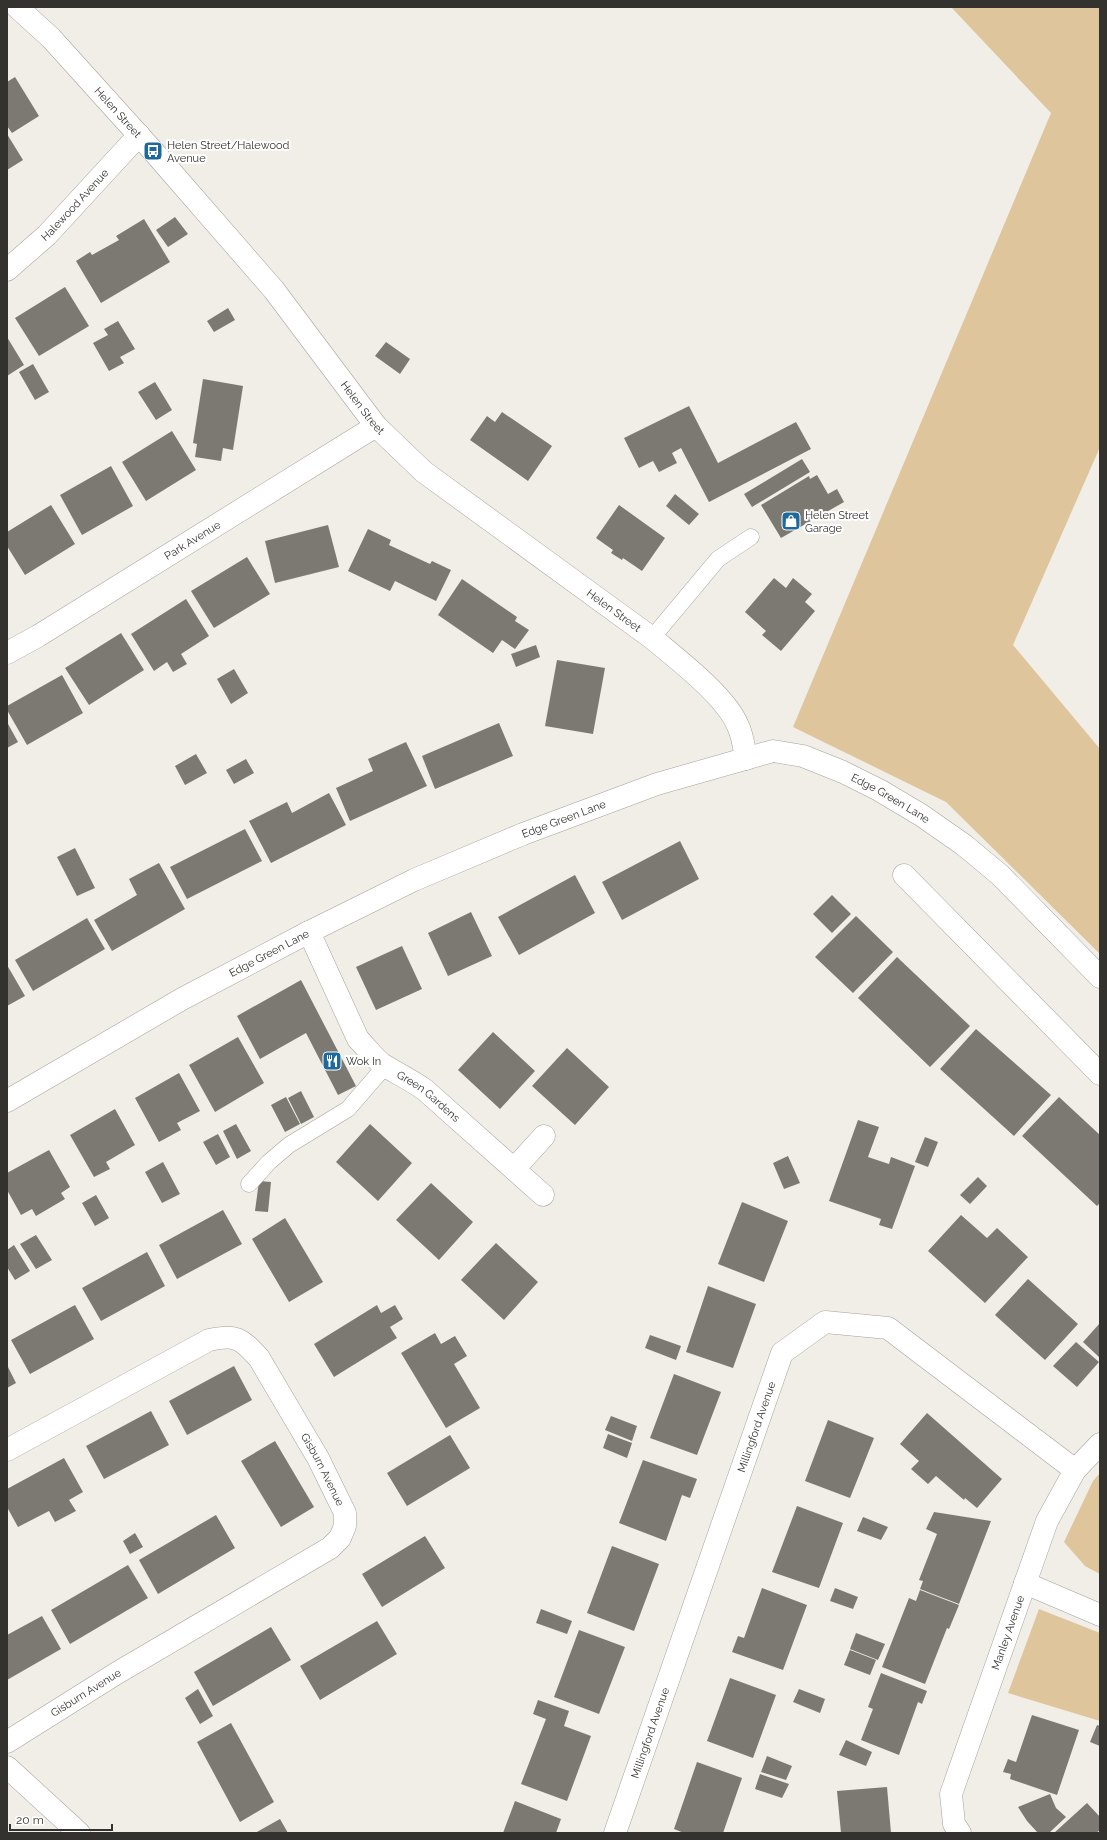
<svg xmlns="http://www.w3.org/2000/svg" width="1107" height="1840" font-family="Raleway,sans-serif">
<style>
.green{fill:#dfc59c}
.building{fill:#7c7973}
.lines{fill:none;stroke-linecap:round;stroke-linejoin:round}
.service-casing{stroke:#a6a29c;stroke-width:17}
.minor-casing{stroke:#a6a29c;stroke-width:23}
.tertiary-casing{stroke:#a6a29c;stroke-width:23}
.service{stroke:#fff;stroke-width:16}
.minor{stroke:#fff;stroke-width:22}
.tertiary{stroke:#fff;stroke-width:22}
.labels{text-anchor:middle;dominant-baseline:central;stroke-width:4;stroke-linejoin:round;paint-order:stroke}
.street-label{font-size:11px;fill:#33322f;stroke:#fff}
.poi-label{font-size:11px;fill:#33322f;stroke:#fff;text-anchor:start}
</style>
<rect width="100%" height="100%" fill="#f1ede7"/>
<path class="green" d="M951 7H1100V447L1013 645 1100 749V954L946 802 793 727 1051 113Z
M1100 1473V1574L1085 1566 1064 1542 1093 1481Z
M1039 1609 1100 1633V1721L1008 1693Z"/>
<path class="building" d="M15 77 39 116 12 133 7 126V82Z
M7 134 23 160 7 170Z
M175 217 188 234 168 247 156 230Z
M144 219 170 262 101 303 76 261 90 252 92 255 119 240 116 236Z
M65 287 89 326 39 356 15 318Z
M228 308 235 320 214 332 207 321Z
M118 321 135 349 120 357 124 363 109 371 93 343 108 335 104 329Z
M7 337 24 365 7 376Z
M386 342 410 359 400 374 375 356Z
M33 364 49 392 35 400 19 372Z
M203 379 243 386 233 450 223 448 221 461 195 457 197 444 193 443Z
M155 382 172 410 156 420 138 392Z
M689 406 718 463 796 422 811 449 709 502 681 448 672 453 677 463 659 472 653 461 639 468 624 438Z
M502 412 552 446 528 481 470 440 487 416 495 422Z
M172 431 196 470 146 501 122 462Z
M802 459 810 472 752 507 744 494Z
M111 466 133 506 82 535 60 495Z
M817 475 828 494 837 489 844 502 781 538 761 505 809 476 810 479Z
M675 494 699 514 689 525 666 506Z
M51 505 75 544 25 575 7 546V532Z
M619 505 665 538 642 571 623 558 622 560 611 553 613 550 596 538Z
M328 525 339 567 275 583 265 541Z
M368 529 391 540 389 545 430 564 432 561 451 570 436 601 395 581 390 591 348 571Z
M247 557 270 594 214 628 191 591Z
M774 578 786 588 793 578 812 594 805 602 815 611 781 651 762 635 766 631 745 612Z
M462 579 517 617 515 621 529 630 515 649 502 640 493 653 438 615Z
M186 599 209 636 181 654 187 664 173 672 167 662 154 671 131 634Z
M121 633 144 670 89 705 65 668Z
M536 645 540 657 516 667 511 654Z
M557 660 605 668 593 734 545 726Z
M234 669 248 693 231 704 217 679Z
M62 675 83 713 27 745 7 710V706Z
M7 722 18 742 7 748Z
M499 723 513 756 435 789 422 756Z
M406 742 427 786 350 821 336 788 373 771 368 759Z
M196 754 207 773 185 785 175 766Z
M246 759 254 773 234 784 226 770Z
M329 793 346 825 271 863 249 821 287 802 292 813Z
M245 829 262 861 187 899 170 867Z
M680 841 699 879 622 920 602 882Z
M75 848 95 888 77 896 57 857Z
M159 863 185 909 112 951 94 920 137 895 129 879Z
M575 875 595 913 519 955 498 917Z
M832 895 851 914 832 933 813 914Z
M471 912 492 956 448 976 428 933Z
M856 916 893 952 853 993 815 957Z
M87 918 105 949 33 991 15 960Z
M402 946 422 989 376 1010 356 967Z
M897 957 970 1026 930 1067 858 998Z
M7 965 25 996 7 1006Z
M301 980 356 1086 338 1095 306 1033 260 1059 237 1016Z
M976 1029 1051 1095 1014 1136 940 1069Z
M493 1032 535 1071 500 1109 458 1070Z
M238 1037 264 1083 215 1112 189 1065Z
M567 1048 609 1087 575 1125 532 1086Z
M179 1073 200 1111 177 1123 181 1130 159 1142 135 1098Z
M301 1091 314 1117 301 1124 288 1098Z
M286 1097 300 1124 285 1132 271 1105Z
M1059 1097 1100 1135V1203L1097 1206 1022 1136Z
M115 1109 135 1145 106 1162 110 1169 94 1177 70 1135Z
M858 1120 879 1127 868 1157 889 1164 891 1157 915 1166 892 1229 879 1225 881 1219 829 1201Z
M236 1124 251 1151 237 1159 223 1131Z
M370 1124 412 1163 378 1201 336 1162Z
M218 1134 230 1157 216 1165 203 1142Z
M925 1137 938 1142 928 1167 915 1162Z
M49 1150 70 1187 61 1193 65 1199 36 1216 32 1209 21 1215 7 1190V1173Z
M788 1156 800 1183 784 1189 773 1163Z
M163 1162 180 1194 162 1203 145 1172Z
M978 1177 987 1186 970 1204 960 1195Z
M259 1181 271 1182 268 1212 255 1211Z
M431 1183 473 1222 439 1260 396 1220Z
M96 1195 109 1218 95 1226 82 1203Z
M742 1202 788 1221 764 1282 718 1264Z
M223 1210 242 1244 177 1279 159 1245Z
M961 1215 987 1238 997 1228 1028 1257 985 1303 928 1251Z
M285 1218 323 1282 289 1302 252 1239Z
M36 1235 52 1260 36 1269 20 1244Z
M496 1243 538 1282 504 1320 461 1280Z
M14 1245 30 1271 15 1280 7 1267V1250Z
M147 1252 165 1286 101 1321 82 1288Z
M1028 1279 1078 1324 1045 1360 995 1315Z
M708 1286 756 1304 733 1368 686 1352Z
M75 1305 94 1339 30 1374 11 1340Z
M377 1305 381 1313 395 1305 403 1319 390 1327 397 1338 334 1377 314 1344Z
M1100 1323V1358L1083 1342Z
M435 1333 441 1344 455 1336 467 1356 454 1364 480 1408 446 1428 401 1353Z
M650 1335 681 1346 676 1360 645 1348Z
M1076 1342 1099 1362 1077 1387 1053 1366Z
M7 1365 16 1383 7 1388Z
M234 1366 252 1400 187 1435 169 1401Z
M674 1374 721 1392 697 1455 650 1438Z
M151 1411 169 1445 104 1479 86 1446Z
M927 1413 1002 1479 977 1508 965 1498 964 1500 936 1476 928 1484 911 1469 919 1461 900 1444Z
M611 1416 637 1426 632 1441 605 1430Z
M828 1420 874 1438 850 1498 805 1481Z
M608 1434 632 1443 627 1458 603 1448Z
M450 1435 470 1468 407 1506 387 1473Z
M275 1441 314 1507 281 1527 241 1461Z
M64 1458 83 1492 69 1500 76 1511 55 1522 49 1511 18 1527 7 1507V1489Z
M643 1460 697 1479 690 1498 682 1495 666 1541 619 1523Z
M797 1506 843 1523 819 1588 772 1572Z
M934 1512 991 1521 959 1604 920 1589 923 1581 919 1580 937 1534 926 1529Z
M216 1515 235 1548 158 1594 139 1560Z
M863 1517 888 1527 881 1540 857 1531Z
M135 1533 143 1547 130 1554 123 1541Z
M425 1536 445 1568 382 1607 362 1574Z
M612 1546 659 1564 634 1631 587 1613Z
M128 1565 148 1598 70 1644 51 1610Z
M762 1588 807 1605 783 1670 732 1652 738 1636 744 1638Z
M835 1588 858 1597 853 1609 830 1601Z
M920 1590 959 1605 949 1629 947 1628 925 1684 882 1667 909 1598 916 1601Z
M541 1609 572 1621 567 1634 536 1623Z
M42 1616 61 1649 7 1680V1635Z
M377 1621 397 1654 320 1700 300 1666Z
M271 1627 291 1660 213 1706 194 1672Z
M579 1630 625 1647 599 1714 554 1697Z
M856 1633 885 1644 878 1660 850 1649Z
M850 1650 876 1660 870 1675 844 1665Z
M881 1673 927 1691 922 1704 918 1702 899 1755 861 1740 873 1709 868 1707Z
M730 1678 776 1695 753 1758 707 1741Z
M198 1689 213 1716 200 1724 185 1698Z
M799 1689 825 1699 820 1713 793 1702Z
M538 1700 569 1711 564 1726 591 1736 567 1801 521 1784 546 1719 533 1714Z
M1032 1715 1079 1730 1057 1795 1010 1779 1011 1774 1003 1772 1008 1759 1016 1762Z
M231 1723 274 1802 240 1822 197 1742Z
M1097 1725 1100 1726V1746L1090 1742Z
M846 1740 872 1752 866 1766 839 1755Z
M767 1756 792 1766 786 1780 761 1772Z
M697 1762 742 1778 723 1833H684L674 1829Z
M760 1774 789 1784 782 1798 755 1789Z
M887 1787 891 1833H841L837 1791Z
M1050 1794 1056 1808 1066 1817 1049 1833H1038L1027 1821 1018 1807Z
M515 1801 561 1819 556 1833H503Z
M1087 1803 1100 1817V1830L1096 1833H1054Z
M280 1819 288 1833H255Z"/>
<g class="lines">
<defs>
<path id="service" d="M652 638 718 559 751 537
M249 1184 269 1162 289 1145 348 1109 386 1065"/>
<g id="minor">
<path id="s1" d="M17 7 51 38 153 151 274 290 376 426 424 472 652 638C677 659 726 696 738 726 743 736 744 748 746 759"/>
<path id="s2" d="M7 270 47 235 139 135"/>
<path id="s3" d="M7 653 38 636 376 426"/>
<path d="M904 875 1100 1074"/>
<path id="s4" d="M309 932 358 1039C366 1047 373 1057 382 1064 396 1073 411 1080 425 1090L543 1195"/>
<path d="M514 1169 544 1136"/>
<path id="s5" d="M7 1450 209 1340C235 1334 241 1338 259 1358L318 1458 345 1513V1526L340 1538 330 1548 117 1673 7 1742"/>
<path d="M1025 1583 1100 1615"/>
<path d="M7 1767 79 1833"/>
<path id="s6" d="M615 1833 782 1353 825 1322 888 1328 1075 1470"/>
<path id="s7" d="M960 1833 954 1824 951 1794 1047 1521 1075 1470 1100 1444"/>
</g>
<g id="tertiary">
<path id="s8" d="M7 1101 182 999 309 932 414 880 523 834 657 784 773 751 803 756 843 772 879 790 921 815 964 845 1000 875 1100 977"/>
</g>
</defs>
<use href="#service" class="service-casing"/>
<use href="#minor" class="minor-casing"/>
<use href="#tertiary" class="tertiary-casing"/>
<use href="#service" class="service"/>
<use href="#minor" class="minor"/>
<use href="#tertiary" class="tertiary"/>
</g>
<defs>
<symbol id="bus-square" viewBox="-11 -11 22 22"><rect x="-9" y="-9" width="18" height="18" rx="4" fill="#1d699c" stroke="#fff"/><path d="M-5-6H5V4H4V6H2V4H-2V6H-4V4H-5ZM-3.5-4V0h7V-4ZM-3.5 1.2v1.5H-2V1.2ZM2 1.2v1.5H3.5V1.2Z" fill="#fff"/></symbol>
<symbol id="shop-square" viewBox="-11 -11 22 22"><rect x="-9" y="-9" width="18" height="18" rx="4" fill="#1d699c" stroke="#fff"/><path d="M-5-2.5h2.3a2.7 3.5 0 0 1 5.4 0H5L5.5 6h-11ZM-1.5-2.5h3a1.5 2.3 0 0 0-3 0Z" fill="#fff"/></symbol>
<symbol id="restaurant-square" viewBox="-11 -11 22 22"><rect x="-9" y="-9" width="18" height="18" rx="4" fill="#1d699c" stroke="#fff"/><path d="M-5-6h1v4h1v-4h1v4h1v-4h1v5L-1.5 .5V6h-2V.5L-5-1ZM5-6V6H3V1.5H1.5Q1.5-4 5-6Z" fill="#fff"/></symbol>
</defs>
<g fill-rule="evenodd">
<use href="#bus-square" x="142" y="140" width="22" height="22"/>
<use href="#shop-square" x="780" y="510" width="22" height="22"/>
<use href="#restaurant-square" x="321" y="1050" width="22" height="22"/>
</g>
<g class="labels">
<g class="street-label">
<text stroke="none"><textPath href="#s1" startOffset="146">Helen Street</textPath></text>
<text stroke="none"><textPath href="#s2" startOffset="94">Halewood Avenue</textPath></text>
<text stroke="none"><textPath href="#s1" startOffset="530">Helen Street</textPath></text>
<text stroke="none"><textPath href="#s3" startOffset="217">Park Avenue</textPath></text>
<text stroke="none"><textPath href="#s1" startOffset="854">Helen Street</textPath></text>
<text stroke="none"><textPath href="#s8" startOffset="973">Edge Green Lane</textPath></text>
<text stroke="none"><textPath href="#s8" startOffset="625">Edge Green Lane</textPath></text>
<text stroke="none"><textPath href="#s8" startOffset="301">Edge Green Lane</textPath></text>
<text stroke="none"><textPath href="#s4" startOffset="209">Green Gardens</textPath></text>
<text stroke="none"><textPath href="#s6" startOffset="430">Millingford Avenue</textPath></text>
<text stroke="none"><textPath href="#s5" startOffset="416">Gisburn Avenue</textPath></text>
<text stroke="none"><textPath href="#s7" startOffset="212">Manley Avenue</textPath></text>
<text transform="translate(86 1693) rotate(-32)">Gisburn Avenue</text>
<text stroke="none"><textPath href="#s6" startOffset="106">Millingford Avenue</textPath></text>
</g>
<g class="poi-label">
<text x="167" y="145">Helen Street/Halewood<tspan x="167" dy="13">Avenue</tspan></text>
<text x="805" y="515">Helen Street<tspan x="805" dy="13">Garage</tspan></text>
<text x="346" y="1061">Wok In</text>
</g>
</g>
<rect width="1107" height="1840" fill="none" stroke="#33322f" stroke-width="16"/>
<path d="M10 1824v6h102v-6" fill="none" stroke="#33322f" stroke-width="2"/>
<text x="16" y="1824" font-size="12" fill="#33322f" stroke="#ffffff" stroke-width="3" paint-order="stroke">20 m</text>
</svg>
